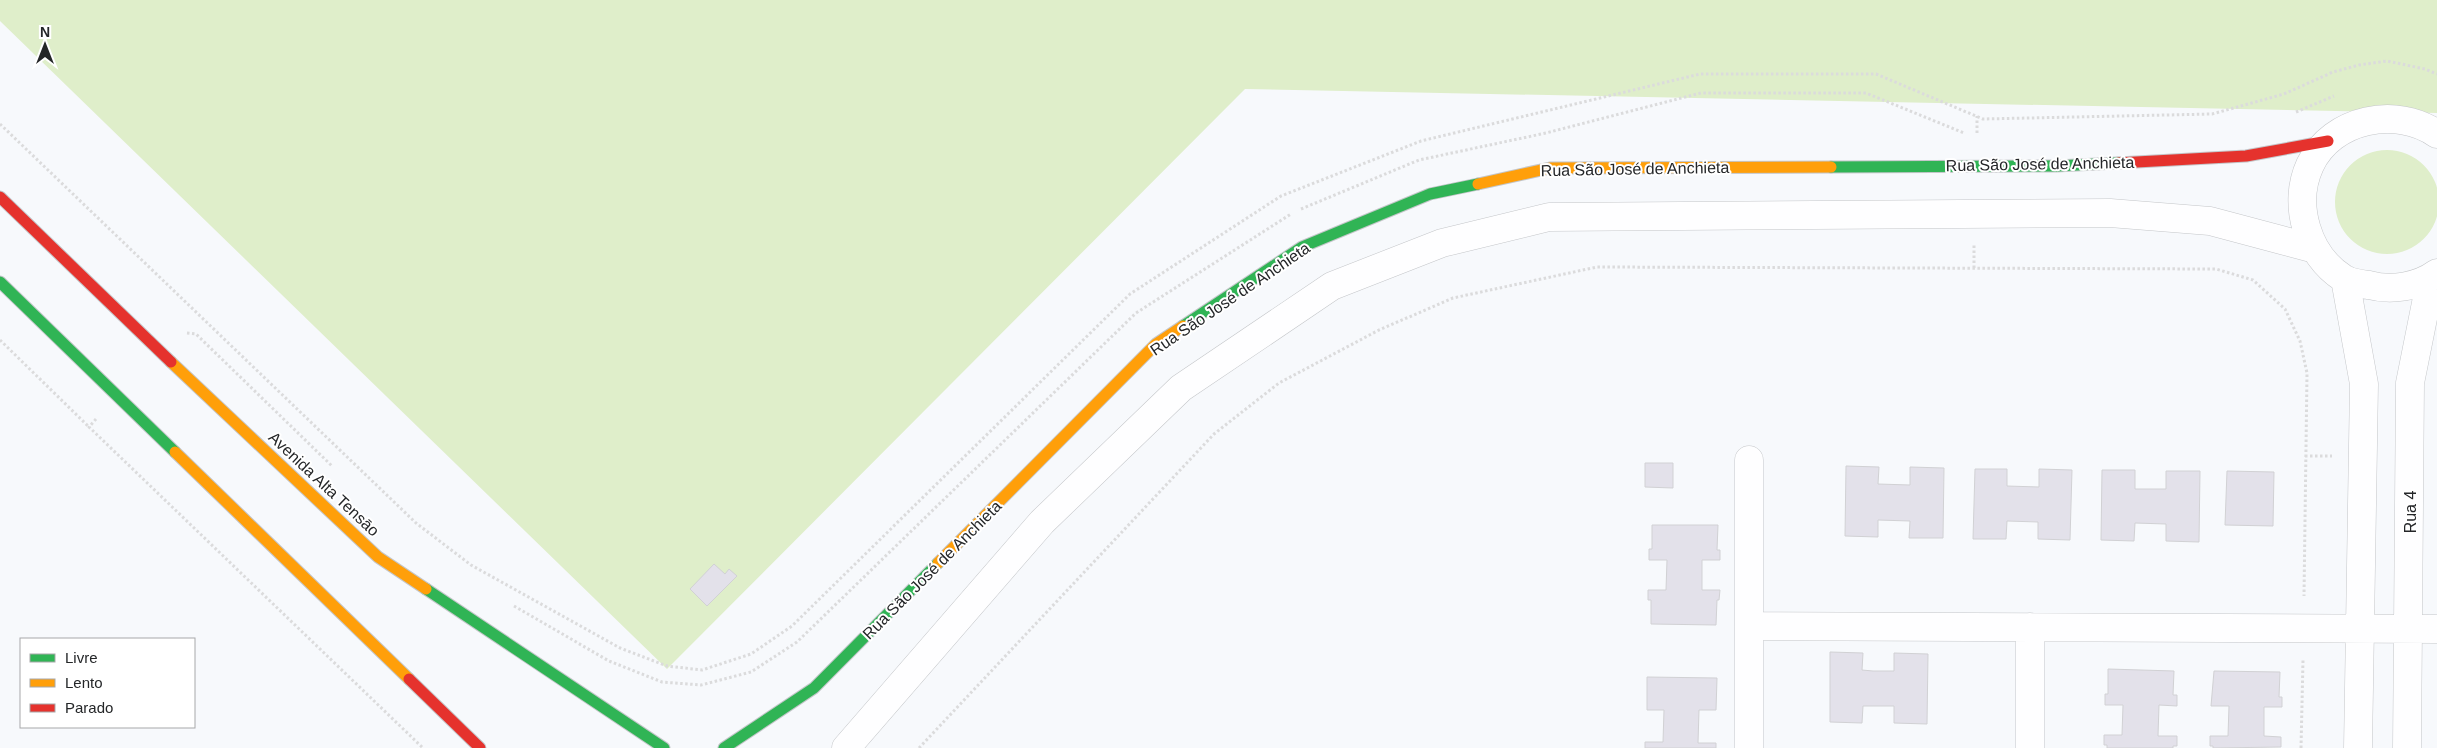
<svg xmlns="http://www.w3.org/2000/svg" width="2437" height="748" font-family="Arial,sans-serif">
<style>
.green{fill:#dfeeca}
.building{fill:#e3e1ea;stroke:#d1d1d4}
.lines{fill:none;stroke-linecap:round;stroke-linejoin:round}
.street-casing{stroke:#c4c6c9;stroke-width:29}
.fast-casing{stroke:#c4c6c9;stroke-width:13}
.slow-casing{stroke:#c4c6c9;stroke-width:13}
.jam-casing{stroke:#c4c6c9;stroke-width:13}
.path{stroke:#dbdbdc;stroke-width:3;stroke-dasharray:2.5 2.5;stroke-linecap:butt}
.street{stroke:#fefeff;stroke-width:28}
.fast{stroke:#30b455;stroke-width:11}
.slow{stroke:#ff9f0a;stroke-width:11}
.jam{stroke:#e5322d;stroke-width:11}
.labels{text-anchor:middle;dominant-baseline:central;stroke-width:4;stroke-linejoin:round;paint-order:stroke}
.street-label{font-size:16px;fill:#242628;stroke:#fff}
</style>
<rect width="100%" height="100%" fill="#f7f9fc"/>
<path class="green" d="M0 0H2437V113L1245 89 667 669 0 21Z
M2335 202a52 52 0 1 1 104 0a52 52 0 1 1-104 0Z"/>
<path class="building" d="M1645 463H1673V488L1645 487Z
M1846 466 1879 467 1878 484 1910 485V467L1944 468 1943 538H1909L1910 521 1878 520V537L1845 536Z
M1975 469H2007V486L2039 487V469L2072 470 2070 540 2038 539V522L2007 521 2006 539H1973Z
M2102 470H2135V489H2166V471H2200L2199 542 2166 541V524L2135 523 2134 541 2101 540Z
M2227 471 2274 472 2273 526 2225 525Z
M1652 525H1718L1717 550H1720V560H1702V590H1720L1719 600H1717L1716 625 1651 624V600H1648V590H1666L1667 560H1649V549H1652Z
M714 564 725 574 729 569 737 576 707 606 690 589Z
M1830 652 1863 653 1862 670 1873 671H1894V653L1928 654 1927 724 1894 723V706H1863L1862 723 1830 722Z
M2108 669 2174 671 2173 695H2177V706L2159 705 2158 736H2177V746H2173V748H2107V745H2104V735H2122L2123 705H2105V694H2108Z
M2214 671 2280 672 2279 697H2282V707H2264V736L2281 737V747L2213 748V746H2210V736H2228L2229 706H2211Z
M1647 677 1717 678 1716 710H1699L1698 743H1716V748H1645V742H1663L1664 710H1647Z"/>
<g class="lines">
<defs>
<path id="street" d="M2437 134C2397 106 2332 118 2310 165 2292 204 2307 255 2343 278 2350 283 2361 284 2369 285 2391 291 2418 287 2437 273
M2345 279 2364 384 2358 748
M1749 460V748
M1749 626 2437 629
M2030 627V748
M846 748 1042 522 1181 388 1332 286 1442 243 1549 217 2110 213 2210 221 2315 249
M2407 748 2410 383 2431 278"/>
<path id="fast" d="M1831 167 2056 166 2118 163
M0 282 175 452
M1183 326 1302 247 1430 194 1478 184
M426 589 664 748
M724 748 814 688 938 563"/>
<path id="slow" d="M1478 184 1550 168 1831 167
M171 362 378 557 426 589
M175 452 409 679
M938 563 1156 344 1183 326"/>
<path id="jam" d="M2118 163 2246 156 2328 141
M0 197 171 362
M409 679 480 748"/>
</defs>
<use href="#street" class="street-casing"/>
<use href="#fast" class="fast-casing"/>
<use href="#slow" class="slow-casing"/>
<use href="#jam" class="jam-casing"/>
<path class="path" d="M2296 112 2334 96
M0 124 416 523 471 565 620 648 667 666 702 670 751 654 792 626 1130 294 1281 196 1421 141 1700 74H1876L1983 119 2212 114 2284 94 2333 72 2359 65 2387 61 2425 69 2437 74
M1977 133V116
M1301 209 1419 160 1546 133 1701 93H1866L1964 133
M1974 268V245
M187 333 196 334 332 466
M0 340 89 427
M96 419 89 427 423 748
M2305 456H2332
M514 606 609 661 662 682 701 685 751 672 797 642 1136 313 1291 214
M919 748 1214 434 1279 383 1379 330 1453 298 1597 267 2216 269 2253 280 2285 309 2300 341 2307 373 2304 596
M2301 748 2303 660"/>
<use href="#street" class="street"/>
<use href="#fast" class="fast"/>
<use href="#slow" class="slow"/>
<use href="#jam" class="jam"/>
</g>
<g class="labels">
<g class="street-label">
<text transform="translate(2040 164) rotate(-1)">Rua São José de Anchieta</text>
<text transform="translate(1635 169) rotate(-1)">Rua São José de Anchieta</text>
<text transform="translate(1230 299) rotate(-34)">Rua São José de Anchieta</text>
<text transform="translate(324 484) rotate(43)">Avenida Alta Tensāo</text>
<text transform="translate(2410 512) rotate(-90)">Rua 4</text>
<text transform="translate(932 570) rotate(-45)">Rua São José de Anchieta</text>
</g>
</g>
<rect x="20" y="638" width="175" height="90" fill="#ffffff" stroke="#a7a8a9"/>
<rect x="30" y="654" width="25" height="8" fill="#30b455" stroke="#a7a8a9"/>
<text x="65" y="663" font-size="15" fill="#242628">Livre</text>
<rect x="30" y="679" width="25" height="8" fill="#ff9f0a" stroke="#a7a8a9"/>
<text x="65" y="688" font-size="15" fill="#242628">Lento</text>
<rect x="30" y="704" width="25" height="8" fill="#e5322d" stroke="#a7a8a9"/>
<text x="65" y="713" font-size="15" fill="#242628">Parado</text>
<g transform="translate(45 45)" stroke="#ffffff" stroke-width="4" paint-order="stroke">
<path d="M0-4L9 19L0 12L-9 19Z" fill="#242628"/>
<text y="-8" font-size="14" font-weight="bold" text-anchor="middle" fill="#242628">N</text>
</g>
</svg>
